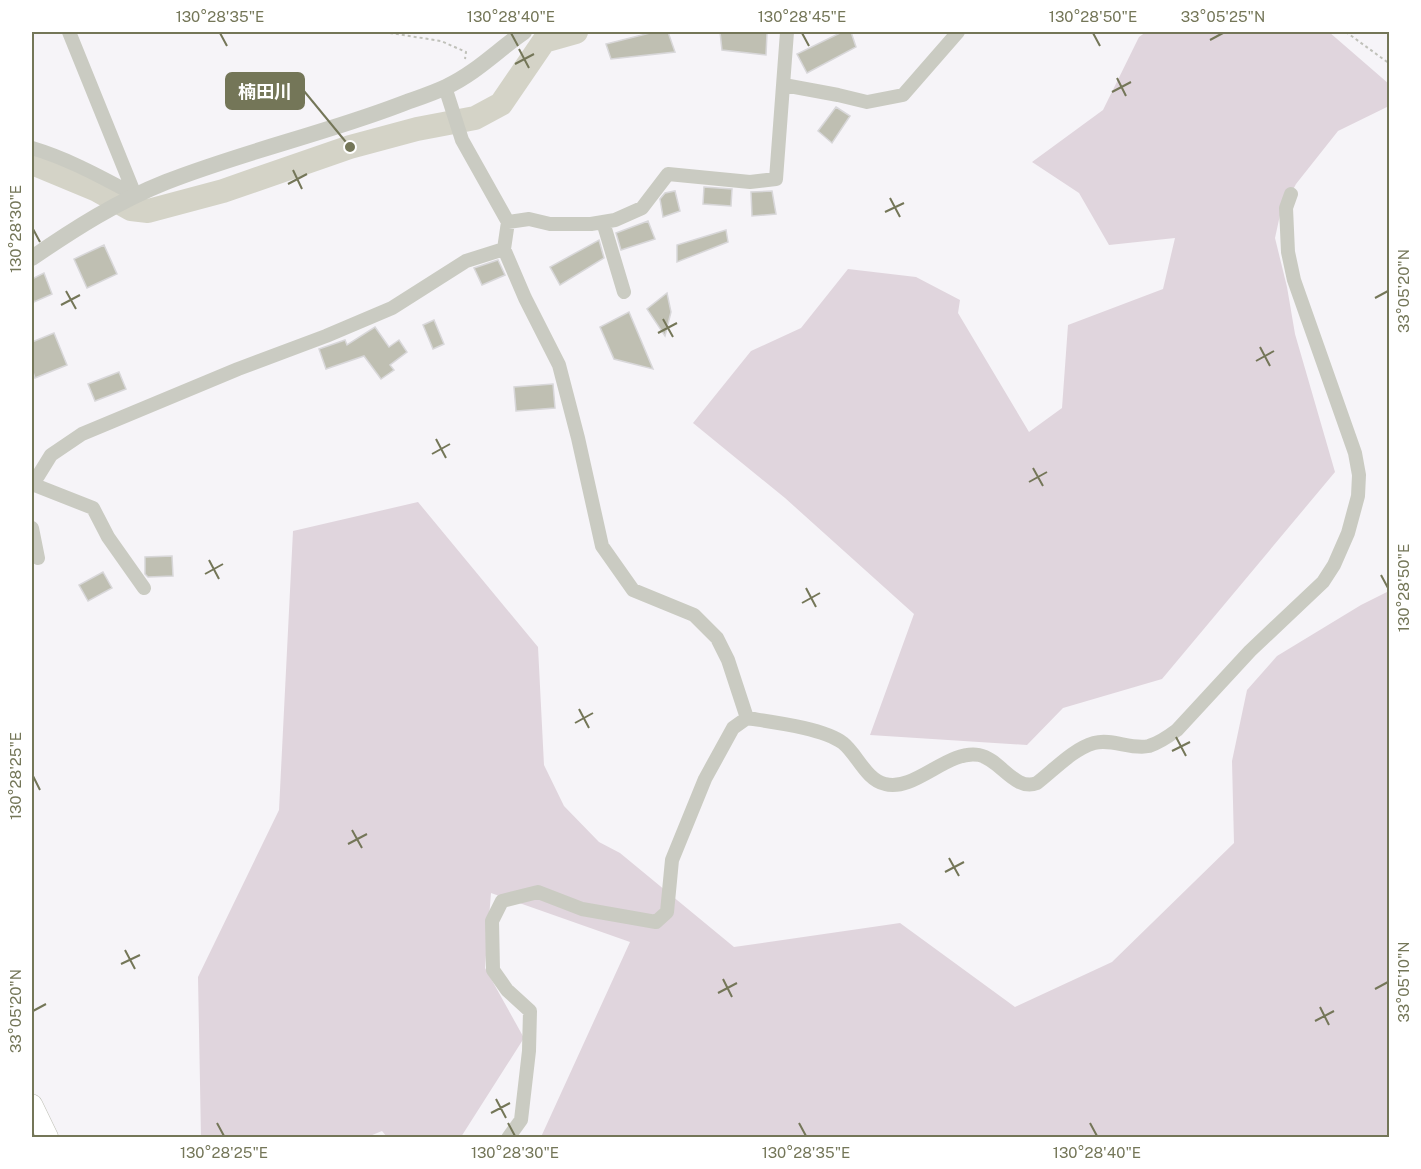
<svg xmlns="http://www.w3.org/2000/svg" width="1421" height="1169" font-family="'Public Sans','Noto Sans JP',sans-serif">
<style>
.green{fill:#e0d5dd}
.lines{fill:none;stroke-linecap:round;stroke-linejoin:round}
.river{stroke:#d4d3c7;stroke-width:24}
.building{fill:#bfbfb2;stroke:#d8d7d9;stroke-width:1.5}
.primary-casing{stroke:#bebfb5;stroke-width:22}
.path{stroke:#c0c1ba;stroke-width:2;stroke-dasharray:3 3;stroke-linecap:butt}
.minor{stroke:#cacbc2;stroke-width:14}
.tertiary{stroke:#cacbc2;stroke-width:16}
.primary{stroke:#fff;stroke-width:21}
.ticks{fill:none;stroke:#747658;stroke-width:2}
.leader{fill:none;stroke:#747658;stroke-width:2}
.callout-dot{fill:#747658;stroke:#fff;stroke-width:2}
.callout{fill:#747658;stroke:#747658;stroke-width:2}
.callout-label{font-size:18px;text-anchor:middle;font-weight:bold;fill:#fff}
.neatline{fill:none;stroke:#747658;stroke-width:2}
.ticks-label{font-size:15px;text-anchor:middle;fill:#747658}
</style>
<rect width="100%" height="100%" fill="#f6f4f8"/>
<path class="green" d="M1146 32H1329L1389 84V106L1338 131 1296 184 1280 215 1275 238 1287 287 1295 334 1335 472 1162 679 1063 708 1027 745 870 735 914 614 785 498 693 423 751 351 801 328 848 269 916 277 960 300 958 313 1029 432 1062 408 1068 325 1163 289 1175 238 1109 245 1079 193 1032 162 1103 110 1139 37Z
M418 502 538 647 544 765 564 806 599 842 620 853 734 947 900 923 1015 1007 1112 962 1234 843 1232 761 1247 690 1277 656 1361 605 1389 591V1137H541L630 942 491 893 485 968 524 1038 461 1137H387L382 1131 365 1138 201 1137 198 977 279 810 293 531Z"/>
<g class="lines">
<path class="river" d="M32 163 97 190 131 209 148 211 223 191 350 147 417 129 475 118 501 104 544 41 576 32"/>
</g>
<path class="building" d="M654 32H668L675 52 611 59 606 44Z
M720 32 767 33 766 55 722 50Z
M842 32H851L856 47 807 73 797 54Z
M836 107 850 116 832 143 818 131Z
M704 187 732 189 731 206 703 204Z
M675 191 680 211 663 217 660 199 665 193Z
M772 191 776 214 752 216 751 192Z
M648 221 655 239 621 250 616 233Z
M726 230 728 242 677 262V245Z
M599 240 604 258 560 285 550 267Z
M104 245 117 274 87 288 74 259Z
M498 260 505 275 482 285 474 268Z
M44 273 52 294 34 302 32 295V279Z
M667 293 671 312 665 336 647 309Z
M629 312 653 369 614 359 600 327Z
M434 320 444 344 433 349 423 325Z
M375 327 389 347 399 340 407 352 390 365 394 370 381 379 364 356 326 369 319 349 345 340 347 345Z
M54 333 67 365 35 378 32 369V342Z
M119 372 126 389 95 401 88 384Z
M553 384 555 408 516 411 514 387Z
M172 556 173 576 148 577 145 574V557Z
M103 572 112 588 88 601 79 585Z"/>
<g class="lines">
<defs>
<path id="primary" d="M32 1105 48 1138"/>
</defs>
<use href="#primary" class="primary-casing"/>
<path class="path" d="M384 32 441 41 466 52 465 59
M1346 32 1390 64"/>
<path class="minor" d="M69 32 135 195
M784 85 838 95 867 102 903 95 958 32
M445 87 462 140 508 222 504 249 525 298 559 365 578 438 602 546 633 590 694 615 717 638 728 660 747 718
M32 148C69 159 101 177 135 195
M508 222 529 219 550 224H591L615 220 642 208 668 174 750 182 776 179 787 32
M603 222 624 292
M32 484 38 476 51 455 82 434 238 369 326 336 392 308 466 261 504 249
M32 484 93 508 108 537 144 588
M32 528 38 558
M508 1138 521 1120 529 1051 530 1011 507 990 493 970 492 921 502 901 538 892 582 909 656 922 667 912 672 860 705 779 733 728 747 718C772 722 823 728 843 743 857 754 866 780 885 784 915 792 948 749 979 755 1000 759 1015 792 1037 783 1054 770 1073 749 1094 743 1112 738 1131 750 1149 746 1159 743 1169 736 1177 730L1250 651 1323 582 1334 565 1348 533 1358 496 1359 475 1355 453 1294 280 1288 252 1286 208 1291 194"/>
<path class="tertiary" d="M32 258C74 229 118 201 166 182 242 152 323 134 399 105 415 99 431 94 446 87 476 73 498 50 524 32"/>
<use href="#primary" class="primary"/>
</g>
<path class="ticks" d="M220 33 227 46M511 33 518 46M802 33 809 46M1093 33 1100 46M1210 40 1223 33M519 49 529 68M515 64 534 54M1117 78 1126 96M1112 92 1131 82M293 170 302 189M288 184 307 174M890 198 900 217M885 212 904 203M33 229 40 242M66 291 76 309M1375 298 1388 291M61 305 80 295M663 319 673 337M658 333 677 323M1260 347 1270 366M1256 361 1274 351M436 439 446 458M432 454 450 444M1033 468 1043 486M1029 482 1047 472M209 560 219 579M205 574 223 564M1381 575 1388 588M806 588 816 607M802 603 820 593M579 709 589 728M575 723 593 713M1176 737 1186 756M1172 751 1190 742M33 776 40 790M352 830 362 848M348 844 367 834M949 858 959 876M945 872 964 862M125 950 135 969M121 964 140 955M723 979 732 997M1375 989 1388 982M718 993 737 983M1320 1007 1329 1025M33 1011 46 1004M1315 1021 1334 1011M496 1099 506 1118M491 1113 510 1103M217 1123 224 1136M508 1123 515 1136M799 1123 806 1136M1090 1123 1097 1136"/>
<path class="leader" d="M350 147L304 91"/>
<circle class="callout-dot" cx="350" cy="147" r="6"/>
<rect class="callout" x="226" y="73" width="78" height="36" rx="6"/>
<g class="callout-label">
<text x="265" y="98">楠田川</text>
</g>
<rect width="1421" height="1169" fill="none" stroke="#ffffff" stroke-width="66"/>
<rect x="33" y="33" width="1355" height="1103" class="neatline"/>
<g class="ticks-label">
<text x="220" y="22">130°28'35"E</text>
<text x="511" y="22">130°28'40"E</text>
<text x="802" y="22">130°28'45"E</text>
<text x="1093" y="22">130°28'50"E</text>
<text x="1223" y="22">33°05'25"N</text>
<text transform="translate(16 229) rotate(-90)" y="5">130°28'30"E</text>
<text transform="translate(1404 291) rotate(-90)" y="5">33°05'20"N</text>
<text transform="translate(1404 588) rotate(-90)" y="5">130°28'50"E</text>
<text transform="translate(16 776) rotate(-90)" y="5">130°28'25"E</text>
<text transform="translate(1404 982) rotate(-90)" y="5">33°05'10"N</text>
<text transform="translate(16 1011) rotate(-90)" y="5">33°05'20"N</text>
<text x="224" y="1158">130°28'25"E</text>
<text x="515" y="1158">130°28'30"E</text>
<text x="806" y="1158">130°28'35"E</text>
<text x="1097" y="1158">130°28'40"E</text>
</g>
</svg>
